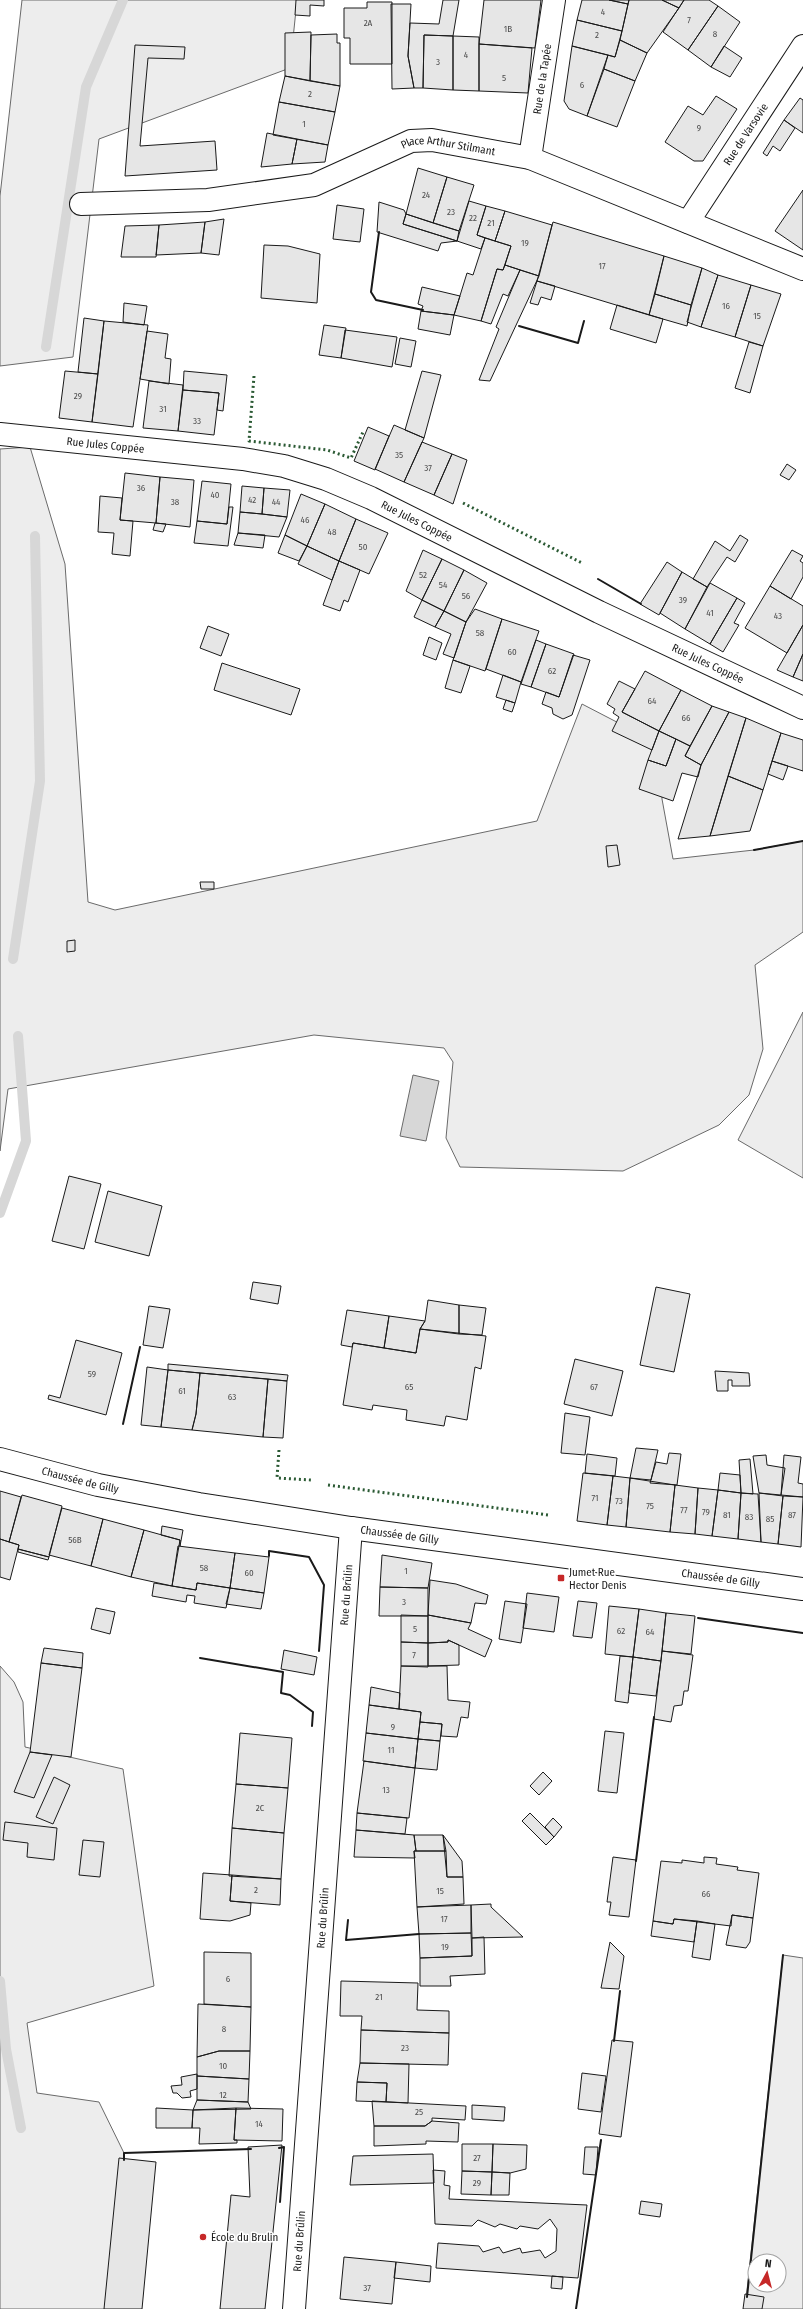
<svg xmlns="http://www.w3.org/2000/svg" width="803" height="2309" font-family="'Fira Sans Condensed',sans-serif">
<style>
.built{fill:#ededed;stroke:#6a6a6a;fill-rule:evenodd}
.water{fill:#d7d7d7;stroke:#6a6a6a}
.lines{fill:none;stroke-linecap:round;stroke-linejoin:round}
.stream{stroke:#d7d7d7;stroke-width:10}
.building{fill:#e6e6e6;stroke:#1a1a1a}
.street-casing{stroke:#1a1a1a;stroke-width:24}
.secondary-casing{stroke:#1a1a1a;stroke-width:24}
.street{stroke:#fff;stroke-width:22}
.secondary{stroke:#fff;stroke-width:22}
.hedge{stroke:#2b5a34;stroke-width:3;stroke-dasharray:2 3;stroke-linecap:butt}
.wall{stroke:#1a1a1a;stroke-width:2}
.poi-dot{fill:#c62828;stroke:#fff;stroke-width:1.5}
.labels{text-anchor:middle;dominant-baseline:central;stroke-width:3;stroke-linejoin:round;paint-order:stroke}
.number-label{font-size:9px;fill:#4d4d4d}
.street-label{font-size:11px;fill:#1a1a1a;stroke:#fff}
.poi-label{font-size:11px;fill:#1a1a1a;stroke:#fff;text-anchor:start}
</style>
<rect width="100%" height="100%" fill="#fff"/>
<path class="built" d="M22 0H297L290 68 99 139 73 357 0 366V196Z
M30 447 65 564 88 902 115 910 537 821 582 704 661 745 662 799 673 859 754 850 803 841V932L755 965 763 1049 749 1095 719 1125 623 1171 460 1167 446 1138 453 1062 444 1048 314 1035 8 1089 0 1151V449Z
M803 1012V1178L738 1140Z
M0 1666 14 1682 23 1702 25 1747 123 1769 154 1986 27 2023 37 2093 99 2102 124 2153 110 2309H0Z
M783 1955 803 1958V2309H745ZM755 2261H779V2285H755Z"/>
<path class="water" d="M413 1075 439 1081 426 1141 400 1136Z"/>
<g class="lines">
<path class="stream" d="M46 347 86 87 123 0
M13 959 40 781 35 536
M0 1213 26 1141 18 1036
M0 1981 6 2049 21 2128"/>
</g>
<path class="building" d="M296 0H324V6L310 5V16L295 15Z
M443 0H459L453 36 424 35 423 88H414L408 56 410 23 439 24Z
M484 0H541L535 48 479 44Z
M582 0H609L628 4 622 31 577 20Z
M609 0H629L628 4Z
M629 0H662L679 8 647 53 620 40Z
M662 0H684L679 8Z
M684 0H709L718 6 688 50 663 32Z
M367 2H392V64H350V38H344V8H367Z
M391 4H411L408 56 414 88 392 89Z
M718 6 740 22 711 67 688 50Z
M577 20 622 31 615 57 572 46Z
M311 32 310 81 285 76V33Z
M337 34V43H340V86L310 81 311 35Z
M424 35 453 36V90L423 88Z
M453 36 479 37V91L453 90Z
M620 40 647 53 635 81 604 69 608 55 615 57Z
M479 44 532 48 528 93 479 91Z
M135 45 185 47 184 59 148 58 140 146 215 141 217 170 125 176Z
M572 46 608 55 587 116 569 109 564 101Z
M724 46 742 58 730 77 711 67Z
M604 69 635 81 617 127 587 116Z
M285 76 340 86 335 112 279 102Z
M716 96 737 109 703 161H694L665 142 688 106 703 115Z
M800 98 803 100V133L784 120Z
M279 102 335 112 328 145 273 135Z
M784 120 795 128 780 151 773 146 767 156 763 153Z
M267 133 297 139 292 164 261 167Z
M297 139 328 145 325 162 292 164Z
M418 168 447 177 433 223 406 214Z
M447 177 474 185 459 231 433 223Z
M803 190V250L775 231Z
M469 201 486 206 477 235 485 238 481 249 457 241Z
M379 202 404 210 406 214 403 224 457 241 441 243 438 251 377 232Z
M337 205 364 209 360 242 333 239Z
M486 206 505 211 495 241 477 235Z
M505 211 552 225 539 276 505 265 511 246 495 241Z
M406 214 459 231 457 241 403 224Z
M224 219 219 255 201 253 205 222Z
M205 222 201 253 156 255 159 225Z
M553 222 664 256 649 315 537 281Z
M159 225 156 257H121L125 226Z
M485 238 511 246 503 270 497 269 481 321 454 315 467 273 473 275Z
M264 245 288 246 320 254 317 303 261 298Z
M664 256 702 268 691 305 655 294Z
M505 265 520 270 508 296 503 294 491 324 481 321 497 269 503 270Z
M702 268 718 275 701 327 687 322Z
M520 270 539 276 490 381 479 380 499 329 496 327Z
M718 275 751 285 735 337 701 327Z
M537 281 555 286 551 300 541 297 538 305 530 303Z
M751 285 781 294 763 346 735 337Z
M422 287 460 296 454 315 421 311 423 306 418 304Z
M655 294 691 305 687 326 649 315Z
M124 303 147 306 144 325 123 322Z
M617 305 663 319 656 343 610 329Z
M421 311 454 315 450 335 418 329Z
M84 318 104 321 98 374 78 372Z
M104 321 148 325 133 427 92 422Z
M324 325 346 328 341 358 319 355Z
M345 330 397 337 392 367 341 358Z
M147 331 168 334 165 358 171 359 169 384 140 379Z
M400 338 416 341 411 367 395 364Z
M749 342 763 346 750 393 735 388Z
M65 371 98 374 92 422 59 418Z
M184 371 227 375 223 411 217 410 219 393 183 390Z
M422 371 441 375 424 438 405 430Z
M149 381 183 385 178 431 143 428Z
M183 390 219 393 214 435 178 431Z
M394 425 424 438 404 482 375 469Z
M368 427 389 436 375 470 354 461Z
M422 442 452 454 434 495 404 482Z
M452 454 467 460 453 504 434 495Z
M787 464 796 470 789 480 780 475Z
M125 473 160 477 156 523 120 520Z
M160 477 194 480 190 527 156 523Z
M202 481 231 484 227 524 197 521Z
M242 486 264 488 262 514 240 512Z
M264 488 290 490 287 517 262 514Z
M301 494 325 504 307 546 285 535Z
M100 496 122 498 120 520 133 521 130 556 112 554 114 533 98 532Z
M325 504 356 519 339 561 307 546Z
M229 507H233L228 546 194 543 197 521 227 524Z
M240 512 262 514 287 517 279 537 238 533Z
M356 519 388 533 369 574 339 561Z
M155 523 166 524 163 532 153 530Z
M238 533 265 535 263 548 234 545Z
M285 535 307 546 299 561 278 553Z
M740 535 748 540 735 562 727 557 707 587 693 579 715 541 730 551Z
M307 546 339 561 332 580 298 564Z
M423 550 442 559 422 600 406 591Z
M792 550 803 556 800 561 803 563V577L791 599 770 586Z
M442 559 464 570 444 611 422 600Z
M339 561 360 570 348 602 344 600 340 611 323 605Z
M667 562 682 572 659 615 640 604Z
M464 570 487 583 466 622 444 611Z
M682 572 707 587 685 629 660 613Z
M710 583 737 598 710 644 685 629Z
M770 586 803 606V625L787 653 745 628Z
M737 598 745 603 734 623 739 625 723 652 710 644Z
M422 600 444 611 435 627 414 617Z
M475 609 502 619 485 671 453 660 466 622Z
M444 611 466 622 454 658 443 654 451 634 435 627Z
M502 619 539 631 521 682 486 669Z
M803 625V654L793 677 777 670Z
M208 626 229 634 221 656 200 648Z
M429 637 442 643 436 660 423 655Z
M536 640 546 644 531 687 521 684Z
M546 644 574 654 559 697 531 687Z
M803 654V681L793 677Z
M573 655 590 660 572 715 563 719 553 714 552 708 542 704 546 692 559 697Z
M453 660 470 666 461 693 445 688Z
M222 663 300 689 291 715 214 690Z
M645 671 681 690 659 731 622 712Z
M503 675 521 682 515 703 496 697Z
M619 681 635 689 622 712 659 731 652 750 612 731 619 717 613 713 615 709 607 704Z
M681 690 712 706 690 746 659 731Z
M506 700 515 703 512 712 503 709Z
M712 706 729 712 701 765 685 756Z
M729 712 746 718 710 836 678 839 701 765Z
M746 718 781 733 763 790 728 776Z
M659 731 676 739 666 766 648 760Z
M781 733 803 740V771L772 761Z
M676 739 690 746 685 756 701 765 698 777 682 773 673 801 639 789 648 760 666 766Z
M772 761 788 766 783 780 768 774Z
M728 776 763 790 750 831 710 836Z
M617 845 620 865 608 867 606 846Z
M200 882H214V889H201Z
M75 940V951L67 952V941Z
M69 1176 101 1184 84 1249 52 1241Z
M108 1191 162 1206 149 1256 95 1242Z
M253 1282 281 1286 278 1304 250 1299Z
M656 1287 690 1294 674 1372 640 1365Z
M428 1300 459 1305V1334L420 1329 425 1321Z
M459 1305 486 1308 482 1335 459 1334Z
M149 1306 170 1309 163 1348 143 1345Z
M347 1310 389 1316 384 1348 353 1343 352 1347 341 1345Z
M389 1316 425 1321 420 1329 416 1353 384 1348Z
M420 1329 486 1336 481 1369 475 1367 467 1420 446 1416 444 1426 406 1420 407 1410 373 1405 372 1410 343 1405 353 1343 416 1353Z
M76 1340 122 1353 106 1415 48 1399 49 1395 60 1398Z
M575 1359 623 1371 612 1416 564 1404Z
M168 1364 288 1375 287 1381 168 1370Z
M147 1367 168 1370 161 1427 141 1425Z
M168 1370 200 1373 196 1414 192 1430 161 1427Z
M715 1371 749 1373 750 1386H732V1380H728V1391H717Z
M200 1373 268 1379 263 1437 192 1430 196 1414Z
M268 1379 287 1381 283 1438 263 1437Z
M565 1413 590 1417 585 1455 561 1453Z
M636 1448 658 1450 651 1480 630 1478Z
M669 1453 681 1454 677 1485 650 1483 656 1462 667 1464Z
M587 1454 617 1458 615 1476 585 1473Z
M766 1455 767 1465 785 1468 781 1495 759 1493 753 1456Z
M784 1455 801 1457 798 1483 803 1484V1497L781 1495Z
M750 1459 753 1494 741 1493 739 1460Z
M583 1473 613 1476 607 1525 577 1521Z
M720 1473 740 1475 741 1493 718 1490Z
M613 1476 630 1478 626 1527 607 1525Z
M630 1478 675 1485 670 1532 626 1527Z
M675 1485 698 1488 695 1534 670 1532Z
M698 1488 718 1490 712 1536 695 1534Z
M718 1490 741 1493 738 1539 712 1536Z
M0 1491 21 1497 9 1542 0 1539Z
M741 1493 758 1494 761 1542 738 1539Z
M759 1493 783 1496 778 1544 761 1542Z
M22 1495 62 1506 49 1557 18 1549 19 1545 9 1542Z
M783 1496 803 1497 801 1547 778 1544Z
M62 1508 103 1519 91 1566 49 1555Z
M103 1519 144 1530 131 1577 91 1566Z
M162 1526 183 1530 180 1546V1540L161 1535Z
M144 1530 180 1540 172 1586 131 1577Z
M0 1539 19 1545 10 1580 0 1577Z
M178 1546 235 1553 230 1588 197 1583 196 1590 172 1586Z
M18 1549 49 1557 48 1560 18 1552Z
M235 1553 269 1557 264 1593 230 1588Z
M382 1555 432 1563 428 1588 380 1587Z
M430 1580 456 1584 488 1595 486 1604 475 1603 471 1623 428 1615Z
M154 1583 196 1590 197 1583 230 1588 226 1608 194 1603 195 1596 187 1595 186 1602 152 1596Z
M380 1587 428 1588V1616H379Z
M230 1588 264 1593 261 1609 226 1604Z
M527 1593 559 1597 554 1632 523 1628Z
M505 1601 527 1604 521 1643 499 1639Z
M578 1601 597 1603 592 1638 573 1636Z
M609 1606 639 1609 633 1657 605 1654Z
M96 1608 115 1612 110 1634 91 1629Z
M639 1609 666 1613 661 1661 633 1657Z
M666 1613 695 1616 691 1654 662 1651Z
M401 1615 428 1616V1643L401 1642Z
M428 1615 471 1623 468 1629 492 1640 485 1657 448 1640V1642L428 1643Z
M448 1640 459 1645V1665L428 1666V1643L448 1642Z
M401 1642 428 1643V1667L401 1666Z
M44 1648 83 1653 82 1668 41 1663Z
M284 1650 317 1657 314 1675 281 1669Z
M662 1651 693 1655 688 1691H684L682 1705 674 1706 671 1722 654 1719Z
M620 1656 633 1657 628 1703 615 1701Z
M633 1657 661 1661 656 1696 629 1693Z
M41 1663 82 1668 71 1757 30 1752Z
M401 1666H447L448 1700 470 1702 468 1718 461 1717 457 1737 441 1736 442 1724 420 1722 421 1712 399 1709Z
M371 1687 400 1693 399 1709 369 1705Z
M369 1705 421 1712 418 1739 366 1733Z
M420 1722 442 1724 440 1741 418 1739Z
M605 1731 624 1733 617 1793 598 1791Z
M240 1733 292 1738 288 1788 236 1784Z
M366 1733 418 1739 415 1768 363 1761Z
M418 1739 440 1741 437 1770 415 1768Z
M30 1752 52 1755 34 1798 14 1792Z
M364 1761 415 1768 409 1818 357 1813Z
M543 1772 552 1781 539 1795 530 1786Z
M54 1777 70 1785 53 1824 36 1817Z
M236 1784 288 1788 284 1833 232 1828Z
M357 1813 407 1818 405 1834 356 1830Z
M530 1813 554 1837 546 1845 522 1821Z
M553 1818 562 1827 554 1837 545 1827Z
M5 1822 57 1828 54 1860 27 1857 28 1843 3 1840Z
M232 1828 284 1833 281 1879 229 1876Z
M356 1830 414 1835 416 1851H414L415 1858 354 1857Z
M414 1835H443L446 1851H416Z
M443 1835 462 1861 463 1877H447Z
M83 1840 104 1842 100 1877 79 1875Z
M414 1851H446L447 1877H463L464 1904 417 1907Z
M613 1857 636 1860 629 1917 609 1915 611 1902H607Z
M704 1857 717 1858 716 1864 738 1867 737 1870 759 1873 753 1918 732 1915 731 1926 674 1919 673 1924 653 1921 661 1861 682 1863V1860L704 1863Z
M203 1873 232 1875 230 1901 251 1903 250 1915 230 1921 200 1919Z
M232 1875 281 1879 280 1905 230 1901Z
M491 1904V1907L523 1937 472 1938 471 1905Z
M471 1905V1933L419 1934 417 1907Z
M732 1915 753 1918 750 1942 746 1948 726 1945Z
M674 1919 697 1921 694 1942 651 1936 653 1921 673 1924Z
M697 1921 715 1924 710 1960 692 1957Z
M471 1933 472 1956 420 1958 419 1934Z
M484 1937 485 1974 450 1976 451 1986H420V1958L472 1956V1938Z
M610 1942 624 1956 619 1989 601 1988Z
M204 1952 251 1953V2007L204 2004Z
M341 1981 418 1983 417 2010 449 2011V2033L361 2030 362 2016H340Z
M198 2004 251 2007 250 2051H219L197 2057Z
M361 2030 449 2033 448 2065 360 2063Z
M612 2040 633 2042 621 2137 599 2134Z
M219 2051H250L249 2079 197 2076V2057Z
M360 2063 409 2064 408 2103 386 2102 387 2083 357 2082Z
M582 2073 606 2076 601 2112 578 2109Z
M197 2074V2089L190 2091 191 2097 182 2098 177 2093H173L171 2086 182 2085 181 2077Z
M197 2076 249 2079 248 2102 197 2100Z
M357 2082 387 2083 386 2102 356 2101Z
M197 2100 248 2102 251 2109 193 2110Z
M372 2101 466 2106 465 2120 432 2118V2121L425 2126H374Z
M472 2105 505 2107 504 2121 472 2119Z
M156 2108 193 2110 192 2128H156Z
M236 2108 283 2109 282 2141 234 2140Z
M236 2108 234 2140H237V2143L199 2144 200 2128H192L193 2110Z
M432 2121 459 2123 458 2142 426 2141V2144L374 2146V2126H425Z
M462 2144H493L492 2172 462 2171Z
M493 2144 527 2145 526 2169 510 2173 492 2172Z
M282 2145 265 2309H220L231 2195 250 2197 248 2147Z
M585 2147H598L596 2175 583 2174Z
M433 2154 434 2183 350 2185 353 2156Z
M119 2158 156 2162 142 2309H104Z
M433 2170 445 2171 444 2185 450 2186 449 2199 587 2205 578 2278 436 2268 438 2243 479 2246 483 2252 499 2247 503 2253 520 2248 522 2253 540 2250 545 2258 556 2251 557 2229 550 2219 538 2229 520 2226 517 2229 500 2224 495 2227 478 2220 472 2226 435 2224Z
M462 2171 492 2172 491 2195 461 2194Z
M492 2172 510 2173 509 2195H491Z
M641 2201 662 2204 660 2217 639 2214Z
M344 2257 396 2262 392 2304 340 2299Z
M396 2262 431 2266 430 2282 394 2278Z
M552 2276 563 2277 562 2289 551 2288Z
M745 2294 764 2297 762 2309H743Z"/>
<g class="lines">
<defs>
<g id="street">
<path id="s1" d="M530 158 554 0"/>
<path id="s2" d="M81 204 208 200 314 185 411 141 432 140 530 158 803 269"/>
<path id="s3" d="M688 222 803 46"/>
<path id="s4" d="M0 434 243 459 284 466 326 479 371 498 599 612 803 708"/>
<path id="s5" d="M294 2309 351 1528"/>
</g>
<g id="secondary">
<path id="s6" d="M0 1459 98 1485 199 1504 351 1528 803 1589"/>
</g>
</defs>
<use href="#street" class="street-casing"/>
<use href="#secondary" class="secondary-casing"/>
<use href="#street" class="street"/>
<use href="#secondary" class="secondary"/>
<path class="hedge" d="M254 376 249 441 327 450 351 458 363 432
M463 503 582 563
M279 1450 277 1478 311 1480
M328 1485 548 1515"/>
<path class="wall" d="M379 232 371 292 376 300 423 310
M519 326 578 343 584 321
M598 579 641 604
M754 850 803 841
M123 1424 140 1347
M269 1556V1551L309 1557 324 1585 319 1651
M698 1618 803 1633
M200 1658 283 1672 281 1693 290 1695 313 1712 312 1726
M636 1861 654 1717
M348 1920 346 1940 419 1934
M614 2041 620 1991
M279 2148 284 2147 280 2202
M124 2160V2153L251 2149
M747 2297 783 1955
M576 2309 601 2140"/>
</g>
<g class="poi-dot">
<rect x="557" y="1574" width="8" height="8" rx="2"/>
<circle cx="203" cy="2237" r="4"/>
</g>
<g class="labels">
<g class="number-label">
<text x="603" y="12">4</text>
<text x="689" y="20">7</text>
<text x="368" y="23">2A</text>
<text x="508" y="29">1B</text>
<text x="715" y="34">8</text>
<text x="597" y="35">2</text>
<text x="466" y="55">4</text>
<text x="438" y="62">3</text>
<text x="504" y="78">5</text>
<text x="582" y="85">6</text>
<text x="310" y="94">2</text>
<text x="304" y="124">1</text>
<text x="699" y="128">9</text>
<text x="426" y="195">24</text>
<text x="451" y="212">23</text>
<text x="473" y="218">22</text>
<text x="491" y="223">21</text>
<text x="525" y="243">19</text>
<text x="602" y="266">17</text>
<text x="726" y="306">16</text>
<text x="757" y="316">15</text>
<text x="78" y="396">29</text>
<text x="163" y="409">31</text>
<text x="197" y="421">33</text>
<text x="399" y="455">35</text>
<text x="428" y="468">37</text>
<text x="141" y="488">36</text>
<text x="215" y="495">40</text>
<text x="252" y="500">42</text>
<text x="175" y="502">38</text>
<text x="276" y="502">44</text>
<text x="305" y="520">46</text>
<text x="332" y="532">48</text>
<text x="363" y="547">50</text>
<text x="423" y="575">52</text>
<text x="443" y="585">54</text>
<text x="466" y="596">56</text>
<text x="683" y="600">39</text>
<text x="710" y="613">41</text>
<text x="778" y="616">43</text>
<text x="480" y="633">58</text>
<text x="512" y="652">60</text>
<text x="552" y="671">62</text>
<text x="652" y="701">64</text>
<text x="686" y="718">66</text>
<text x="92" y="1374">59</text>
<text x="409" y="1387">65</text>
<text x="594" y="1387">67</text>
<text x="182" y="1391">61</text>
<text x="232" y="1397">63</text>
<text x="595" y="1498">71</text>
<text x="619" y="1501">73</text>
<text x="650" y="1506">75</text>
<text x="684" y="1510">77</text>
<text x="706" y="1512">79</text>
<text x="727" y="1515">81</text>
<text x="792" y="1515">87</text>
<text x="749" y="1517">83</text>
<text x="770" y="1519">85</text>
<text x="75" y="1540">56B</text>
<text x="204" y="1568">58</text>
<text x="406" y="1571">1</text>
<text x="249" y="1573">60</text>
<text x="404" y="1602">3</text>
<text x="415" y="1629">5</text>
<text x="621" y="1631">62</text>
<text x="650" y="1632">64</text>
<text x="414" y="1655">7</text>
<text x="393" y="1727">9</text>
<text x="391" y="1750">11</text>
<text x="386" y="1790">13</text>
<text x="260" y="1808">2C</text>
<text x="256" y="1890">2</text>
<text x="440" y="1891">15</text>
<text x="706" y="1894">66</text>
<text x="444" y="1919">17</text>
<text x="445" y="1947">19</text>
<text x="228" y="1979">6</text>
<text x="379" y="1997">21</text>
<text x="224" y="2029">8</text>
<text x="405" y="2048">23</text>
<text x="223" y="2066">10</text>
<text x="223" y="2095">12</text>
<text x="419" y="2112">25</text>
<text x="259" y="2124">14</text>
<text x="477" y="2158">27</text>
<text x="477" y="2183">29</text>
<text x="367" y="2288">37</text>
</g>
<g class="street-label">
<text stroke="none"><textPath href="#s1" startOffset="80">Rue de la Tapée</textPath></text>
<text stroke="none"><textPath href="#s3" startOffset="105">Rue de Varsovie</textPath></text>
<text stroke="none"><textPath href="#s2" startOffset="378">Place Arthur Stilmant</textPath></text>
<text stroke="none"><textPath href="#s4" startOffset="106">Rue Jules Coppée</textPath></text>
<text stroke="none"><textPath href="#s4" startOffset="430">Rue Jules Coppée</textPath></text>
<text stroke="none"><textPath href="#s4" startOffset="754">Rue Jules Coppée</textPath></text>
<text stroke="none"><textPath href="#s6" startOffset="83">Chaussée de Gilly</textPath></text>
<text stroke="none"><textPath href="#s6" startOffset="407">Chaussée de Gilly</textPath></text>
<text stroke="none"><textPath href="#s6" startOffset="731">Chaussée de Gilly</textPath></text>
<text stroke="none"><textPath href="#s5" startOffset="716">Rue du Brûlin</textPath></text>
<text stroke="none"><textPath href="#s5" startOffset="392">Rue du Brûlin</textPath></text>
<text stroke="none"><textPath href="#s5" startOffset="68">Rue du Brûlin</textPath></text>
</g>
<g class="poi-label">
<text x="569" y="1572">Jumet Rue<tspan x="569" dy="13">Hector Denis</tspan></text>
<text x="211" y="2237">École du Brulin</text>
</g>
</g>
<g transform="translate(767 2273) rotate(7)"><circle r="19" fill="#ffffff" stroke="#a3a3a3"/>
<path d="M0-3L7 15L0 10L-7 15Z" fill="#c62828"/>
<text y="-6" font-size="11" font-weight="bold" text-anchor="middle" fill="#1a1a1a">N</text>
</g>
</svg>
